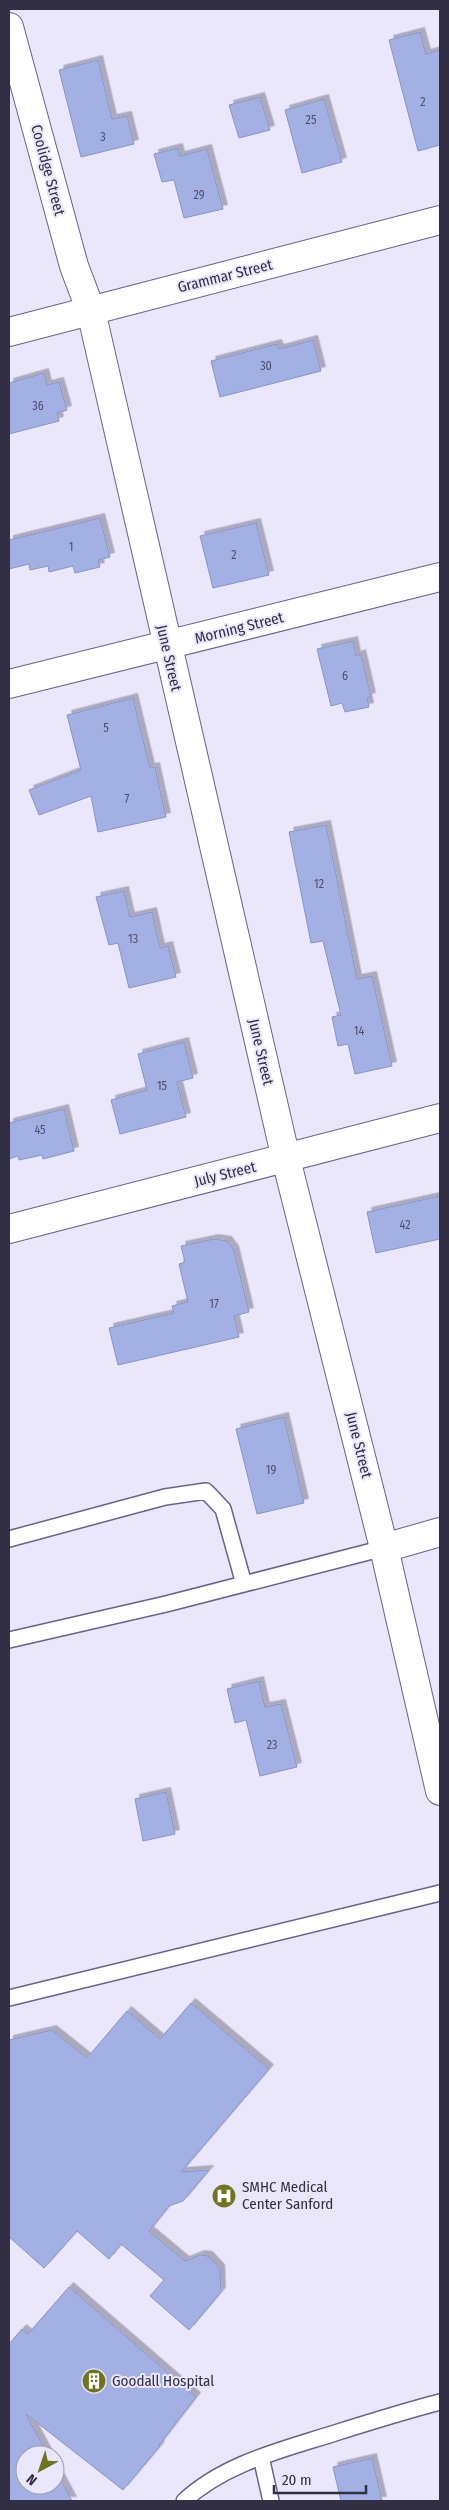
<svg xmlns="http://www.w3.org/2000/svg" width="449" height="2510" font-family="'Fira Sans Condensed',sans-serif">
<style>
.building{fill:#a2b0e4;stroke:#8794c6;filter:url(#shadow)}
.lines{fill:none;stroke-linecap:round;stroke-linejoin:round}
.lane-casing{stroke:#6a6091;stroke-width:18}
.street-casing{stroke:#6a6091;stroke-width:30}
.secondary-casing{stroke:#6a6091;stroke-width:30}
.lane{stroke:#fff;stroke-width:15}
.street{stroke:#fff;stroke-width:28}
.secondary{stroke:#fff;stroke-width:28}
.labels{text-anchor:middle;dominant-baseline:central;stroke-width:4;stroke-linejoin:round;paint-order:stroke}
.number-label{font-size:12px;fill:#4e4e6b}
.street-label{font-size:15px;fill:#322e43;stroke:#eae7fd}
.poi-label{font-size:15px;fill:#322e43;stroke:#eae7fd;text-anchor:start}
</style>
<defs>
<filter id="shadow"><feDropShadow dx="4.5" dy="-4.5" stdDeviation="0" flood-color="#0004"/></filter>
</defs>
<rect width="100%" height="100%" fill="#eae7fd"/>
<path class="building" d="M420 32 426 54 440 50V145L418 151 389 40Z
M98 60 112 119 127 116 134 144 81 157 59 70Z
M260 97 270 130 239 138 229 105Z
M324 99 342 162 302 173 285 110Z
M178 148 180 156 207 149 223 209 184 218 174 180 162 182 154 154Z
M313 340 321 371 220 397 211 361 277 344 279 349Z
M44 373 47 385 59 382 67 410 57 413 59 421 9 434V383Z
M100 518 110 557 98 560 100 567 75 573 73 566 49 572 48 566 30 570 29 564 9 569V540Z
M256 523 269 575 213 588 200 536Z
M353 641 356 656 361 654 371 697 367 698 369 707 345 712 342 703 331 706 317 649Z
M133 698 150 768 155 767 166 817 98 832 91 796 39 815 29 790 81 770 67 715Z
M326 825 357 979 372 976 392 1066 355 1074 348 1044 338 1046 332 1017 341 1015 323 941 311 943 289 832Z
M124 891 130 917 152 912 160 948 168 946 176 977 129 988 118 943 109 945 96 897Z
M184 1042 193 1078 177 1082 186 1117 120 1134 111 1100 147 1090 138 1054Z
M64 1109 74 1151 43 1159 42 1155 19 1160 18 1156 9 1159V1123Z
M440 1196V1239L376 1253 367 1212Z
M214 1239 227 1241 234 1250 249 1312 234 1316 239 1337 118 1365 109 1328 174 1313 172 1306 188 1302 179 1264 185 1262 181 1246Z
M284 1417 304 1503 257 1514 236 1429Z
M259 1681 265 1707 281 1704 297 1767 260 1776 246 1720 235 1723 227 1689Z
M166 1792 175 1834 143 1841 135 1799Z
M191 2003 269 2069 181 2172 209 2170 183 2201 169 2206 149 2231 185 2261 200 2255 208 2256 220 2269 221 2292 189 2330 150 2296 164 2280 121 2244 109 2259 77 2231 44 2268 9 2237V2040L52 2030 87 2058 127 2011 160 2039Z
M69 2287 196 2397 159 2445 160 2446 123 2490 26 2414 48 2455H25V2485H55V2469L72 2501H9V2344L22 2329 28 2334Z
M372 2458 382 2501H341L333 2467Z"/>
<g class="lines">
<defs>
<path id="lane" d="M9 1539 165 1497 206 1491 223 1509 244 1584
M9 1640 166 1604 384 1548
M9 1998 440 1893
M261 2457 271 2501
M184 2501C225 2463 282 2450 335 2433 370 2422 405 2411 440 2402"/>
<path id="street" d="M9 27 74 266 91 311 286 1159 384 1548 440 1791
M9 684 440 577
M9 1229 440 1118
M384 1548 440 1532"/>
<path id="secondary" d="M9 332 440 220"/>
</defs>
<use href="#lane" class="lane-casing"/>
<use href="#street" class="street-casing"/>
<use href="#secondary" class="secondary-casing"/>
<use href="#lane" class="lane"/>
<use href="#street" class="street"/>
<use href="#secondary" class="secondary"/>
</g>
<defs>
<symbol id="hospital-disc" viewBox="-11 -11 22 22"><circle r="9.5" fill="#70751d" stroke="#eae7fd"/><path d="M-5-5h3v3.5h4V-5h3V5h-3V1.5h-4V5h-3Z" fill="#fff"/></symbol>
<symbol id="building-disc" viewBox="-11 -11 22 22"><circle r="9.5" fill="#70751d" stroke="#eae7fd"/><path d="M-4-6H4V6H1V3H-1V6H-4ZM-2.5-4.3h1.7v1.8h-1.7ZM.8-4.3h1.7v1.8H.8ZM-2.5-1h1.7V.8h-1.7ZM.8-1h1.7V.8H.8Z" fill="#fff"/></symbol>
</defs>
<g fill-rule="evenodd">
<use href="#hospital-disc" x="210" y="2182" width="28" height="28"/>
<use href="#building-disc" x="80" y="2367" width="28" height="28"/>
</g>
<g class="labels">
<g class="number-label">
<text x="423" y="102">2</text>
<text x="311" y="120">25</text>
<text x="103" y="137">3</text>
<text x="199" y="195">29</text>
<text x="266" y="366">30</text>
<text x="38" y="406">36</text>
<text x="71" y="547">1</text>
<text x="234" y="555">2</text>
<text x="345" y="676">6</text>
<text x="106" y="728">5</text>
<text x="127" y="799">7</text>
<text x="319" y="884">12</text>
<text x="133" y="939">13</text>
<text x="359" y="1031">14</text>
<text x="162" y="1086">15</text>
<text x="40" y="1130">45</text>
<text x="405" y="1225">42</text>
<text x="214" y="1304">17</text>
<text x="271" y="1470">19</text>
<text x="272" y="1745">23</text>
</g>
<g class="street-label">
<text transform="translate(48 170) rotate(75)">Coolidge Street</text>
<text transform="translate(225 276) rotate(-14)">Grammar Street</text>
<text transform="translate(239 628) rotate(-14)">Morning Street</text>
<text transform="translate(169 658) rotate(77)">June Street</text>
<text transform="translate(261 1052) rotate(77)">June Street</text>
<text transform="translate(225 1174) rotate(-14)">July Street</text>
<text transform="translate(359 1445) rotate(76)">June Street</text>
</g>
<g class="poi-label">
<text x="242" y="2187">SMHC Medical<tspan x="242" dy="17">Center Sanford</tspan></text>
<text x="112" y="2381">Goodall Hospital</text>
</g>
</g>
<rect width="449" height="2510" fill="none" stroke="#322e43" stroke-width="20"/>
<g transform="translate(40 2470) rotate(220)"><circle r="24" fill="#eae7fd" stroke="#a09db3"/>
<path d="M0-4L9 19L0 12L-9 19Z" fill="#70751d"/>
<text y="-8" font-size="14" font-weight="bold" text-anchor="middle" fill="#322e43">N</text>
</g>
<path d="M274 2485v8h92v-8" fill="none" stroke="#322e43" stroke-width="2.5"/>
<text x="282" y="2485" font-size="15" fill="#322e43" stroke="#eae7fd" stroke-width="4" paint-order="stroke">20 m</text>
</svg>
